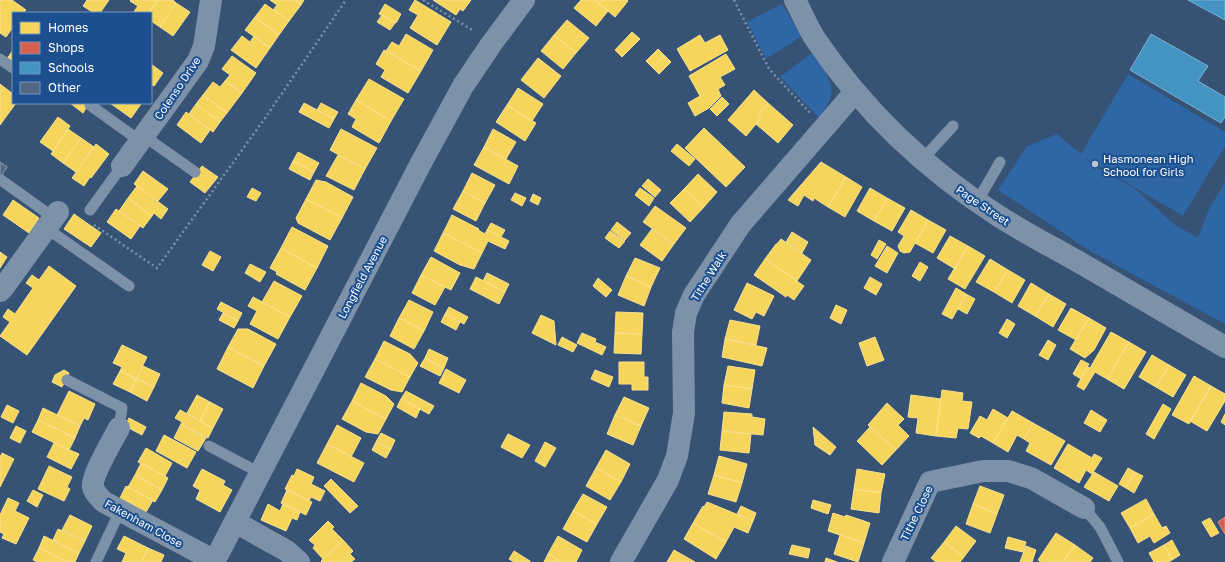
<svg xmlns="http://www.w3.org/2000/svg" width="1225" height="562" viewBox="0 0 1225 562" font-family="'Golos Text',sans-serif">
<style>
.green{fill:#2f66a5}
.homes{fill:#f6d55c;stroke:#f9e28d}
.shops{fill:#d6604d;stroke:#e29082}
.schools{fill:#4393c3;stroke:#7bb3d5}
.building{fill:#526984;stroke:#92a2b6}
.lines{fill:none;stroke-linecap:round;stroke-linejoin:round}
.path{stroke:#7d92a8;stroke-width:2.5;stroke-dasharray:2 3;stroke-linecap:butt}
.service{stroke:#7d92a8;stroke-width:11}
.minor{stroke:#7d92a8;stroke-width:22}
.tertiary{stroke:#7d92a8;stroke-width:22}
.poi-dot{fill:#b9c2ce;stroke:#1b4f8f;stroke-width:1.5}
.labels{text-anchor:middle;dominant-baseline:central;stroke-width:4;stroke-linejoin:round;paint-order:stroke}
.street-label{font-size:11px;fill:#fff;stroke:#1b4f8f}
.poi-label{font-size:11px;fill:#fff;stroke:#1b4f8f;text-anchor:start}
</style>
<rect width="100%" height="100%" fill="#365274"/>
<!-- green -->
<path class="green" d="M782 4 802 36 766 59 747 22Z
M812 53C817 60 828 75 830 83 835 95 826 108 819 118L780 77Z
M1128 74 1225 132V146L1183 216 1085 158 1094 166 1134 188 1175 225 1198 238 1208 211 1225 182V324L1092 252 998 190 1027 146 1057 134 1081 154Z"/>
<!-- homes -->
<path class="homes" d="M0 0H12L26 10 23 13H13V27L6 37 0 33Z
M87 0H109L100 13H94L83 6Z
M131 0H158L149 13H133L138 6 130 1Z
M158 0H173L176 3 160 27 151 21V13H149Z
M270 0H295L301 5 289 21 273 10 277 5Z
M295 0H304L301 5Z
M415 0 451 22 437 45 410 28 418 15 409 10Z
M433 0H471L463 11 460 9 456 15Z
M581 0H595L608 11 596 26 574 8Z
M595 0H627L628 1 615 17Z
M176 3 190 12 173 36 160 27Z
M265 4 289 21 279 35 255 17Z
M385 4 401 14 396 23 379 14Z
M382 15 395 23 390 30 377 22Z
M255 17 279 35 270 48 245 30Z
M567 20 589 38 576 53 554 35Z
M632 32 640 39 622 57 615 50Z
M406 34 433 50 421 71 386 51 392 42 399 46Z
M554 35 576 53 563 69 541 51Z
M700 35 705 43 720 35 728 50 690 71 677 49Z
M242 36 250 42 254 36 270 48 256 68 231 50Z
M658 49 664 55 653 68 646 61Z
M13 50V63L7 59Z
M384 50 421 71 408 93 381 77 385 70 376 64Z
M726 54 735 69 720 77 725 85 718 89 721 96 709 108 695 116 688 103 700 96 689 76Z
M664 55 671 62 659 74 653 68Z
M232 56 256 73 242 93 225 81 230 75 222 69Z
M538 58 561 76 544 98 521 80Z
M151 64 163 73 154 86 151 84Z
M369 79 404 99 391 121 356 100Z
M225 81 242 93 227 113 203 95 213 82 220 87Z
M0 84 13 94V103H16L0 125Z
M518 88 543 104 532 121 507 105Z
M754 90 768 103 757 115 761 118 746 136 728 120Z
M203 95 227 113 220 122 196 104Z
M722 97 729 104 717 116 710 109Z
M356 100 391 121 379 143 352 127 356 119 348 114Z
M70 103H89L83 113Z
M110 103H139L141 104 131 118Z
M304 103 334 119 329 128 299 112Z
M321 103 338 112 334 119 317 110Z
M768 103 793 125 778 143 756 124 761 118 757 115Z
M196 104 220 122 213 132 189 114Z
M507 105 536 123 525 141 496 122Z
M186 112 210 130 201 143 177 125Z
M58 117 70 126 53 151 40 142Z
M704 128 745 167 726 187 685 148Z
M68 129 81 138 63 163 51 154Z
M341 129 377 148 365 169 330 150Z
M493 129 516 142 506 159 484 147Z
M81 138 94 147 76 172 63 163Z
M96 144 109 154 91 178 90 177 84 186 72 178Z
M677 144 695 159 689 166 671 151Z
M484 147 518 166 509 184 474 165Z
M298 152 319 163 314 172 293 161Z
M338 155 365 169 354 190 326 176Z
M293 161 314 172 310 180 289 169Z
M821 162 846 177 828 207 814 198 813 201 804 195 798 206 788 200Z
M202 166 218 177 205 193 190 182Z
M143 171 168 189 158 201 134 184Z
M472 173 495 185 485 203 463 191Z
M698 174 717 192 704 207 684 189Z
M846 177 862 187 845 217 828 207Z
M648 179 661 190 655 197 642 186Z
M316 180 326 182 353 197 342 218 306 199Z
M137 186 168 209 161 219 154 213 152 216 128 198Z
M252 188 261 193 256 201 247 197Z
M640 188 654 198 649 206 635 195Z
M870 188 887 198 874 221 857 211Z
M684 189 704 207 690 222 670 203Z
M463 191 485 203 476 221 453 209Z
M515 193 526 198 522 206 511 200Z
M533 194 541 198 538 205 530 201Z
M128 198 152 216 143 228 119 211Z
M887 198 905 208 892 231 874 221Z
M306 199 342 218 330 240 298 223 296 218Z
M13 200 39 218 29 233 3 215Z
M655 206 686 228 674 244 643 222Z
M116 209 140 226 131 239 107 222Z
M911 210 928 220 910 252 904 253 900 251 898 246 904 236 898 232Z
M74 214 101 233 91 247 64 229Z
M452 215 479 229 478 230 485 234 487 230 509 241 505 249 488 241 482 253 443 233Z
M928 220 946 230 933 253 915 243Z
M617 222 631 233 625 240 611 230Z
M491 223 505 230 501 237 487 230Z
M292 227 328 246 317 268 281 248Z
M652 229 674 244 662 261 640 245Z
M610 231 625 241 619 248 605 238Z
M792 232 808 242 802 253 786 242Z
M443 233 482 253 474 269 460 265 434 251Z
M950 236 968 246 955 269 937 258Z
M781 239 811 260 797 281 765 259 776 244H777Z
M879 240 886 244 877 259 871 255Z
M887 246 898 253 887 273 875 266Z
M968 246 985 256 965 289 948 279Z
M281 248 317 268 305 290 276 274 277 272 270 268Z
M210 251 221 257 213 271 202 265Z
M0 252 7 257 0 268Z
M431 257 460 273 451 290 421 275Z
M635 258 660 268 651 287 626 276Z
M765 259 804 286 794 300 787 295 786 297 754 275Z
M990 259 1008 270 994 292 976 282Z
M920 262 928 267 920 281 912 276Z
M250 264 266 272 260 282 245 273Z
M49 266 76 286 27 355 0 336 10 322 3 317 8 309 15 314 33 288 26 283 32 275 39 280Z
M1008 270 1025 280 1012 303 994 292Z
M487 273 509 284 505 292 483 281Z
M421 275 445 287 435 305 412 293Z
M626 276 651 287 644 306 618 295Z
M476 277 505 292 499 304 470 289Z
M870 277 882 284 876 295 864 288Z
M598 278 612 290 606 297 593 286Z
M274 281 302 296 290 317 262 302Z
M747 283 774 296 764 316 756 312 752 319 734 310Z
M1031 283 1049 294 1035 316 1018 306Z
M956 288 966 294 952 319 942 314Z
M966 294 975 299 967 314 958 309Z
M1049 294 1066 304 1053 327 1035 316Z
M253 297 290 317 278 339 250 324 257 311 248 306Z
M409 300 433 312 424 331 399 318Z
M221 302 242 313 238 321 217 309Z
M836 305 847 310 841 324 830 318Z
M449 307 468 317 464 324 445 314Z
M1071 308 1089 318 1076 340 1058 330Z
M616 312 643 313 642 334 615 333Z
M223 313 238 321 234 328 219 320Z
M445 314 460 322 456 330 441 322Z
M541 315 554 321 556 345 532 333Z
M399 318 424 331 414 349 390 336Z
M1089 318 1106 328 1094 350 1085 358 1070 349Z
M1007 319 1015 324 1007 338 999 333Z
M730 320 760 326 756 345 725 339Z
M238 329H248L276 344 264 366 228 347Z
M1111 332 1129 342 1107 379 1095 372 1084 390 1077 386 1087 367 1090 368Z
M582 333 596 339 595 342 606 347 602 355 577 343Z
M615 333 642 334 641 354 614 353Z
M562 337 577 345 573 352 558 345Z
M875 337 884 360 867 366 859 343Z
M725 339 767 348 762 366 722 357Z
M1048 340 1056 345 1048 360 1039 355Z
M384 341 410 354 418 363 410 377 375 359Z
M1129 342 1146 352 1124 389 1107 379Z
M122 345 147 357 136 379 120 371 122 367 113 363Z
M228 347 264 366 253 388 217 369Z
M429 349 448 358 444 368 425 358Z
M1152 355 1169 365 1156 387 1139 377Z
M425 358 444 368 440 376 420 366Z
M375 359 410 377 402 392 391 390 365 377Z
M1081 360 1089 364 1081 379 1073 374Z
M619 362H644V377H648V390H632V384H619Z
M1169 365 1186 375 1173 397 1156 387Z
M143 366 160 374 154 387 136 379Z
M728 366 755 370 752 389 724 385Z
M446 369 466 380 459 393 439 383Z
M64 370 69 373 62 387 52 382 55 375Z
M595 370 613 377 609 387 591 379Z
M120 371 136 379 130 392 113 384Z
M1194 376 1211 386 1189 424 1172 415Z
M136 379 154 387 147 401 130 392Z
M361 383 386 396 394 404 386 419 352 401Z
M724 385 752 389 749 408 722 403Z
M1211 386 1225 394V401L1207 431 1190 421Z
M942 390 963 393 962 401 972 402 968 429 958 428 956 438 936 436Z
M69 391 95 404 88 420 84 418 80 426 57 415Z
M406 391 434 406 429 414 401 399Z
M197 395 210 402 200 421 187 413Z
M911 395 941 399 936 436 916 433 918 418 908 417Z
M624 397 649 408 641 426 615 415Z
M401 399 420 409 416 418 397 407Z
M352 401 386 419 378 434 366 432 342 419Z
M210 402 223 409 213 428 200 421Z
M887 403 904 419 898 425 909 436 896 450 868 425Z
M1163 404 1171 409 1154 439 1146 434Z
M7 405 19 411 13 423 1 417Z
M43 408 80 426 75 438 38 420Z
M993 409 1008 418 993 443 981 436 979 438 970 433 980 416 987 420Z
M180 410 213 428 208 438 181 424 182 422 175 418Z
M1091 410 1107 420 1100 432 1084 423Z
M1012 411 1033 423 1024 439 1017 435 1008 452 993 443Z
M724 412 752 414V417L765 419 763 435 722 431Z
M1225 414V425L1221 422Z
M615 415 641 426 633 445 607 434Z
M129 418 146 427 142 435 125 426Z
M38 420 75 438 69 450 32 432Z
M1033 423 1065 441 1051 465 1026 451 1030 443 1024 439Z
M181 424 206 438 198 451 174 438Z
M337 425 361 438 351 457 327 444Z
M16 426 26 431 20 443 10 438Z
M813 427 836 447 830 455 815 445Z
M870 427 896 450 882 465 857 441Z
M722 431 751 434 749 453 720 450Z
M381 433 395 440 391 449 376 442Z
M508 434 530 445 522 458 501 447Z
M164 435 196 452 187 468 156 451Z
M376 442 391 449 386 458 372 450Z
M545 442 556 448 545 467 535 461Z
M54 443 79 454 71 469 47 457Z
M327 444 364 463 354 482 317 463Z
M1068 444 1092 458 1094 454 1102 458 1092 474 1086 470 1079 483 1054 468Z
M146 448 172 463 165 476 138 462Z
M606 450 630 464 621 482 596 468Z
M2 453 14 459 0 487V457Z
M719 456 747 464 742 483 714 475Z
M141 463 168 478 162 490 135 475Z
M49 466 72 477 67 487 70 489 64 501 38 489Z
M596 468 621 482 610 500 586 486Z
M1128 468 1135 472 1126 488 1119 484Z
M202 469 225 481 223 485 232 490 220 512 196 499 200 490 193 486Z
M297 469 314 477 311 484 325 491 320 501 311 497 309 501 285 489 292 475 294 476Z
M857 469 885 474 881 493 854 489Z
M1094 472 1118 486 1109 501 1084 487Z
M1135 472 1143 476 1134 493 1126 488Z
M135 475 162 490 155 502 128 487Z
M714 475 742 483 736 502 708 494Z
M331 479 358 506 350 513 324 486Z
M126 486 153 500 146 512 120 498Z
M980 486 1004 495 997 514 973 504Z
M854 489 881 493 879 513 851 509Z
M33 490 43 495 37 507 27 501Z
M287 490 312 502 306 515 281 503Z
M583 494 607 507 597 524 573 511Z
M8 498 19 503 15 511 29 518 16 544 2 538 4 534 0 532V515Z
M1146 499 1154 514 1130 528 1121 513Z
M813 500 831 505 828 514 811 508Z
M707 502 753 521 748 533 734 527 726 542 693 523 703 506 704 507Z
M268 504 280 511 283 504 300 512 297 520 292 518 286 531 261 520Z
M973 504 997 514 990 533 966 524Z
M741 506 756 513 753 521 737 514Z
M573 511 597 524 587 542 563 529Z
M833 513 845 517 846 515 870 523 864 543 828 531Z
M1154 514 1162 528 1166 526 1170 533 1154 543 1150 536 1138 543 1130 528Z
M70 515 92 526 85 541 62 530Z
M1210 518 1219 533 1211 537 1202 522Z
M328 521 334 527 332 529 343 540 323 559 313 548 315 545 309 540Z
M693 523 726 542 716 559 684 539Z
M956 526 976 541 964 557 944 542Z
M58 529 85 541 79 553 53 540Z
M1056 533 1075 545 1063 562H1041L1038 560Z
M840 535 864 543 858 562 834 554Z
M44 536 79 553 75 562H68L39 548Z
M124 536 148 548 142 562H122L126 553 117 549Z
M558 536 582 550 576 562H562L548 554Z
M1008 537 1026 542 1023 552 1005 548Z
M343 540 353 551 350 554 355 559 351 562H322L321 561Z
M1172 540 1180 555 1172 560 1164 545Z
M944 542 964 557 960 562H936L931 558Z
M792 545 810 549 808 558 789 554Z
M1075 545 1093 558 1090 562H1063Z
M1164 545 1172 560 1168 562H1154L1149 553Z
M1026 546 1036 550 1032 562H1020Z
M39 548 68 562H38L33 560Z
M148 548 164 555 161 562H142Z
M674 550 695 562H667Z
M514 551 530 561V562H514L509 559Z
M548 554 562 562H544Z
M826 558 837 562H825Z"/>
<!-- shops -->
<path class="shops" d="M1225 517V534L1218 522Z"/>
<!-- schools -->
<path class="schools" d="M1188 0H1225V20Z
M1151 34 1208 66 1198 81 1225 97V117L1221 123 1130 70Z"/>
<!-- building -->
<path class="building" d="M0 162 7 167 0 178Z"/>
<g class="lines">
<!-- path -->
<path class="path" d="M423 0 474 31
M734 0 769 69 810 113
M94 225 157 268 263 121 346 0"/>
<!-- service -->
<path class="service" d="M0 59 13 68
M90 105 140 141
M144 136 195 172
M922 160 953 126
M1 180 54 218
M977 202 1000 162
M90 210 122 166
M46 228 129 286
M67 380 122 408 119 428
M209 446 260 473
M1084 508 1100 527 1118 562
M96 562 120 511"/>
<!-- minor -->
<path class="minor" d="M122 166 198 61 204 46 211 0
M0 291 3 288 58 212
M119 428C113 440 91 476 93 487 94 493 100 498 104 502L215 561
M235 522 287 551 299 562
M214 562 421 163 463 86 492 43 524 0
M621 562 668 480 677 456 684 413 683 332 686 313 694 295 740 225 855 92
M893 562 930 482 983 471H1008L1031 478 1084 508"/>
<!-- tertiary -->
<path class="tertiary" d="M795 0C802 13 808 28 816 40 864 111 928 171 1000 217 1027 234 1056 249 1084 265 1131 292 1178 320 1225 347"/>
</g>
<!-- markers -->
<circle class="poi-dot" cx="1095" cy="164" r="4"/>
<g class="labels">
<!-- street labels -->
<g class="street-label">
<text transform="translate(177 88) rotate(-56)">Colenso Drive</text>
<text transform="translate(983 205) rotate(34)">Page Street</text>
<text transform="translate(708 276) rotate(-58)">Tithe Walk</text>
<text transform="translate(362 277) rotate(-62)">Longfield Avenue</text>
<text transform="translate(916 513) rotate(-64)">Tithe Close</text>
<text transform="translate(144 523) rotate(29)">Fakenham Close</text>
</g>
<!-- poi labels -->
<g class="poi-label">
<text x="1103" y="158">Hasmonean High<tspan x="1103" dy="13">School for Girls</tspan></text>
</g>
</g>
<!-- legend -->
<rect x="12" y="12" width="140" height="92" fill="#1b4f8f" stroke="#7695bc"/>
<rect x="20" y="22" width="20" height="12" fill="#f6d55c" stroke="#7695bc"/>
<text x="48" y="32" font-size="12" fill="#ffffff">Homes</text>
<rect x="20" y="42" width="20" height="12" fill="#d6604d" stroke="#7695bc"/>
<text x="48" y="52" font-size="12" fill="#ffffff">Shops</text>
<rect x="20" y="62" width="20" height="12" fill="#4393c3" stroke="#7695bc"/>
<text x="48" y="72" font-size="12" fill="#ffffff">Schools</text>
<rect x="20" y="82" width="20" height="12" fill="#526984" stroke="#7695bc"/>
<text x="48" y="92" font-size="12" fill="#ffffff">Other</text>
</svg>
